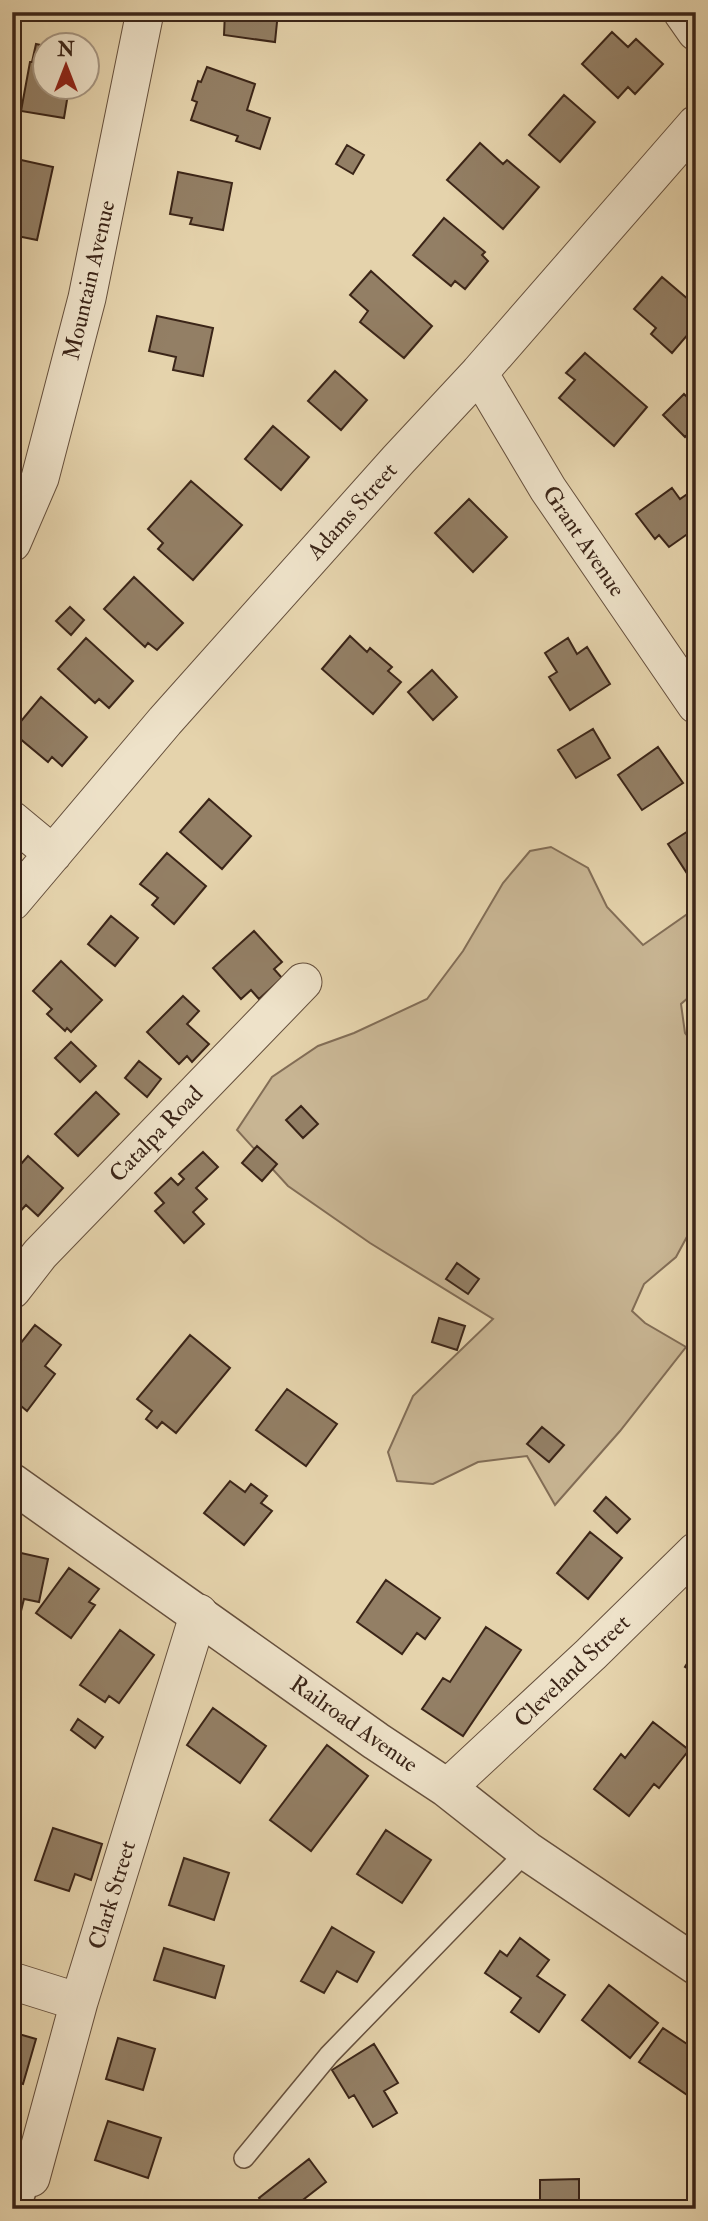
<svg xmlns="http://www.w3.org/2000/svg" width="708" height="2221" viewBox="0 0 708 2221" font-family="'IM FELL Double Pica',serif">
<style>
.green{fill:#c8b593;stroke:#826d56;stroke-width:2}
.building{fill:#937f65;stroke:#3b2518;stroke-width:2}
.lines{fill:none;stroke-linecap:round;stroke-linejoin:round}
.service-casing{stroke:#66503d;stroke-width:22}
.minor-casing{stroke:#66503d;stroke-width:39}
.tertiary-casing{stroke:#66503d;stroke-width:41}
.service{stroke:#eee2c9;stroke-width:19}
.minor{stroke:#eee2c9;stroke-width:37}
.tertiary{stroke:#eee2c9;stroke-width:38}
.labels{text-anchor:middle;dominant-baseline:central;stroke-width:5;stroke-linejoin:round;paint-order:stroke}
.street-label{font-size:23px;fill:#3b2518;stroke:#eee2c9}
</style>
<rect width="100%" height="100%" fill="#e5d3ac"/>
<filter id="stains"><feTurbulence type="fractalNoise" baseFrequency=".00286" numOctaves="4"/><feColorMatrix values="0 0 0 0 .2 0 0 0 0 .09 0 0 0 0 .02 0 0 0 .5 -.17"/></filter>
<radialGradient id="worn" r=".72"><stop offset=".6" stop-color="#630" stop-opacity="0"/><stop offset="1" stop-color="#630" stop-opacity=".3"/></radialGradient>
<!-- green -->
<path class="green" d="M551 847 588 868 607 907 643 945 696 908V991L681 1004 685 1033 696 1046V1220L676 1257 644 1284 632 1311 645 1323 686 1347 620 1431 555 1505 527 1456 478 1462 433 1484 397 1481 388 1452 413 1396 493 1319 370 1243 288 1186 237 1130 272 1077 318 1046 354 1033 427 999 463 951 503 883 530 851Z"/>
<!-- building -->
<path class="building" d="M55 12H102L101 20Z
M225 12H278L275 42 224 35Z
M612 32 628 47 636 39 663 64 635 94 628 87 618 98 582 64Z
M36 44 46 46V88H69L64 118 21 111 30 62H32Z
M207 67 255 84 247 110 270 118 260 149 236 141 238 136 191 120 197 102 192 100 198 81 201 82Z
M564 95 595 122 560 162 529 135Z
M480 143 503 164 507 160 539 187 503 229 447 180Z
M347 145 364 155 353 174 336 164Z
M12 158 53 167 37 240 12 235Z
M178 172 232 183 223 230 190 224 192 218 170 214Z
M444 218 485 252 482 255 488 261 465 289 455 281 451 286 413 255Z
M371 271 432 326 404 358 360 322 368 311 350 295Z
M662 277 696 306V325L672 353 651 334 656 328 634 309Z
M157 316 213 328 203 376 173 370 176 357 149 351Z
M585 353 647 407 614 446 559 398 575 380 566 373Z
M335 371 367 400 341 430 308 401Z
M684 394 696 406V426L685 437 663 415Z
M273 426 309 457 281 490 245 459Z
M191 481 242 525 193 580 158 549 163 543 148 529Z
M672 488 680 499 693 490 696 494V528L669 547 659 535 655 539 636 514Z
M469 499 507 537 473 572 435 533Z
M134 577 183 623 157 650 148 643 145 647 104 609Z
M70 607 84 620 71 635 56 621Z
M350 636 367 652 370 648 392 667 388 671 401 682 373 714 322 669Z
M86 638 133 681 109 708 99 699 95 703 58 669Z
M568 638 577 654 587 647 610 684 570 710 549 677 557 672 545 653Z
M432 670 457 697 433 720 408 692Z
M41 697 87 737 62 766 52 757 48 762 12 732Z
M593 729 610 758 576 778 558 750Z
M658 747 683 783 642 810 618 775Z
M209 799 251 836 222 869 180 832Z
M696 826V874L690 878 668 844Z
M167 853 206 886 174 924 152 905 158 898 140 884Z
M111 916 138 938 115 966 88 944Z
M254 931 282 962 274 969 282 978 259 999 251 990 241 999 213 968Z
M61 961 102 1000 71 1032 67 1028 65 1031 47 1014 52 1009 33 991Z
M183 996 199 1011 187 1024 209 1044 192 1062 187 1056 179 1064 147 1032Z
M71 1042 96 1066 80 1082 55 1058Z
M139 1061 161 1079 147 1097 125 1078Z
M96 1092 119 1114 78 1156 55 1134Z
M301 1106 318 1124 303 1138 286 1120Z
M257 1146 277 1164 262 1181 242 1163Z
M203 1152 218 1167 196 1188 207 1199 193 1212 204 1224 184 1243 155 1211 164 1203 155 1193 171 1178 178 1185 184 1179 179 1174Z
M28 1156 63 1188 38 1216 26 1205 16 1216 12 1213V1170L14 1172Z
M457 1263 479 1279 468 1294 446 1279Z
M439 1318 465 1326 457 1350 432 1342Z
M35 1325 61 1345 45 1366 55 1374 27 1411 14 1400 12 1402V1338L20 1344Z
M190 1335 230 1368 176 1433 162 1422 157 1428 146 1419 152 1411 137 1399Z
M287 1389 337 1424 306 1466 256 1430Z
M542 1427 564 1445 549 1462 527 1444Z
M230 1481 245 1492 251 1484 267 1496 261 1503 272 1511 244 1545 204 1513Z
M606 1497 630 1519 617 1533 594 1511Z
M590 1532 622 1558 588 1599 557 1573Z
M12 1551 48 1559 39 1602 24 1599 20 1615 12 1613Z
M69 1568 99 1589 89 1602 95 1605 71 1638 36 1613Z
M386 1580 440 1618 425 1639 417 1633 402 1654 357 1622Z
M486 1627 521 1650 463 1736 422 1709 443 1678 450 1682Z
M120 1630 154 1655 119 1703 109 1696 105 1702 80 1685Z
M696 1649V1673L685 1667Z
M213 1708 266 1746 240 1783 187 1745Z
M78 1719 103 1737 95 1748 71 1730Z
M653 1722 689 1750 659 1788 654 1784 629 1816 594 1789 621 1754 625 1758Z
M327 1745 368 1776 311 1851 270 1820Z
M53 1828 102 1844 91 1880 75 1874 69 1891 35 1880Z
M386 1830 431 1860 402 1903 357 1874Z
M184 1858 229 1873 214 1920 169 1905Z
M332 1927 374 1952 357 1982 337 1971 324 1993 301 1981Z
M520 1938 549 1960 537 1976 565 1995 539 2032 511 2012 521 1998 485 1973 500 1951 507 1956Z
M164 1948 224 1966 215 1998 154 1980Z
M609 1985 658 2023 630 2058 582 2020Z
M663 2028 696 2050V2101L639 2062Z
M12 2032 36 2039 23 2084 12 2081Z
M118 2038 155 2049 143 2090 106 2079Z
M374 2044 398 2083 384 2091 397 2113 373 2127 354 2095 349 2098 332 2070Z
M108 2121 161 2138 148 2178 95 2160Z
M309 2159 326 2182 299 2203 304 2209H267L259 2198Z
M579 2179V2209H540V2180Z"/>
<g class="lines">
<!-- service casing -->
<g class="service-casing">
<path id="service" d="M244 2158 329 2055 527 1851
M20 2209 31 2178"/>
</g>
<!-- minor casing -->
<g class="minor-casing">
<path id="minor" d="M682 12 696 32
M479 373 548 489 696 705
M12 543 40 478 87 298 145 12
M12 820 53 854
M12 902 165 721 398 460 479 373 696 124
M12 1290 40 1254 303 982
M447 1788 591 1654 696 1551
M12 1981 79 2002
M31 2178 79 2002 199 1613"/>
</g>
<!-- tertiary casing -->
<g class="tertiary-casing">
<path id="tertiary" d="M12 1483 376 1741 447 1788 527 1851 696 1965"/>
</g>
<!-- service -->
<use href="#service" class="service"/>
<!-- minor -->
<use href="#minor" class="minor"/>
<!-- tertiary -->
<use href="#tertiary" class="tertiary"/>
</g>
<g class="labels">
<!-- street labels -->
<g class="street-label">
<text transform="translate(89 280) rotate(-77)">Mountain Avenue</text>
<text transform="translate(352 511) rotate(-48)">Adams Street</text>
<text transform="translate(584 541) rotate(56)">Grant Avenue</text>
<text transform="translate(156 1134) rotate(-46)">Catalpa Road</text>
<text transform="translate(572 1671) rotate(-44)">Cleveland Street</text>
<text transform="translate(354 1724) rotate(35)">Railroad Avenue</text>
<text transform="translate(112 1895) rotate(-73)">Clark Street</text>
</g>
</g>
<!-- margin -->
<rect width="708" height="2221" fill="none" stroke="#e5d3ac" stroke-width="42"/>
<rect x="14" y="14" width="680" height="2193" fill="none" stroke="#3b2518" stroke-width="3.5"/>
<rect x="21" y="21" width="666" height="2179" fill="none" stroke="#3b2518" stroke-width="2"/>
<!-- north arrow -->
<g transform="translate(66 66)"><circle r="33" fill="#eee2c9" stroke="#a69682" stroke-width="2"/>
<path d="M0-5L12 26L0 18L-12 26Z" fill="#8f2418"/>
<text y="-10" font-size="19" font-weight="bold" text-anchor="middle" fill="#3b2518">N</text>
</g>
<rect width="100%" height="100%" filter="url(#stains)"/>
<rect width="100%" height="100%" fill="url(#worn)"/>
</svg>
